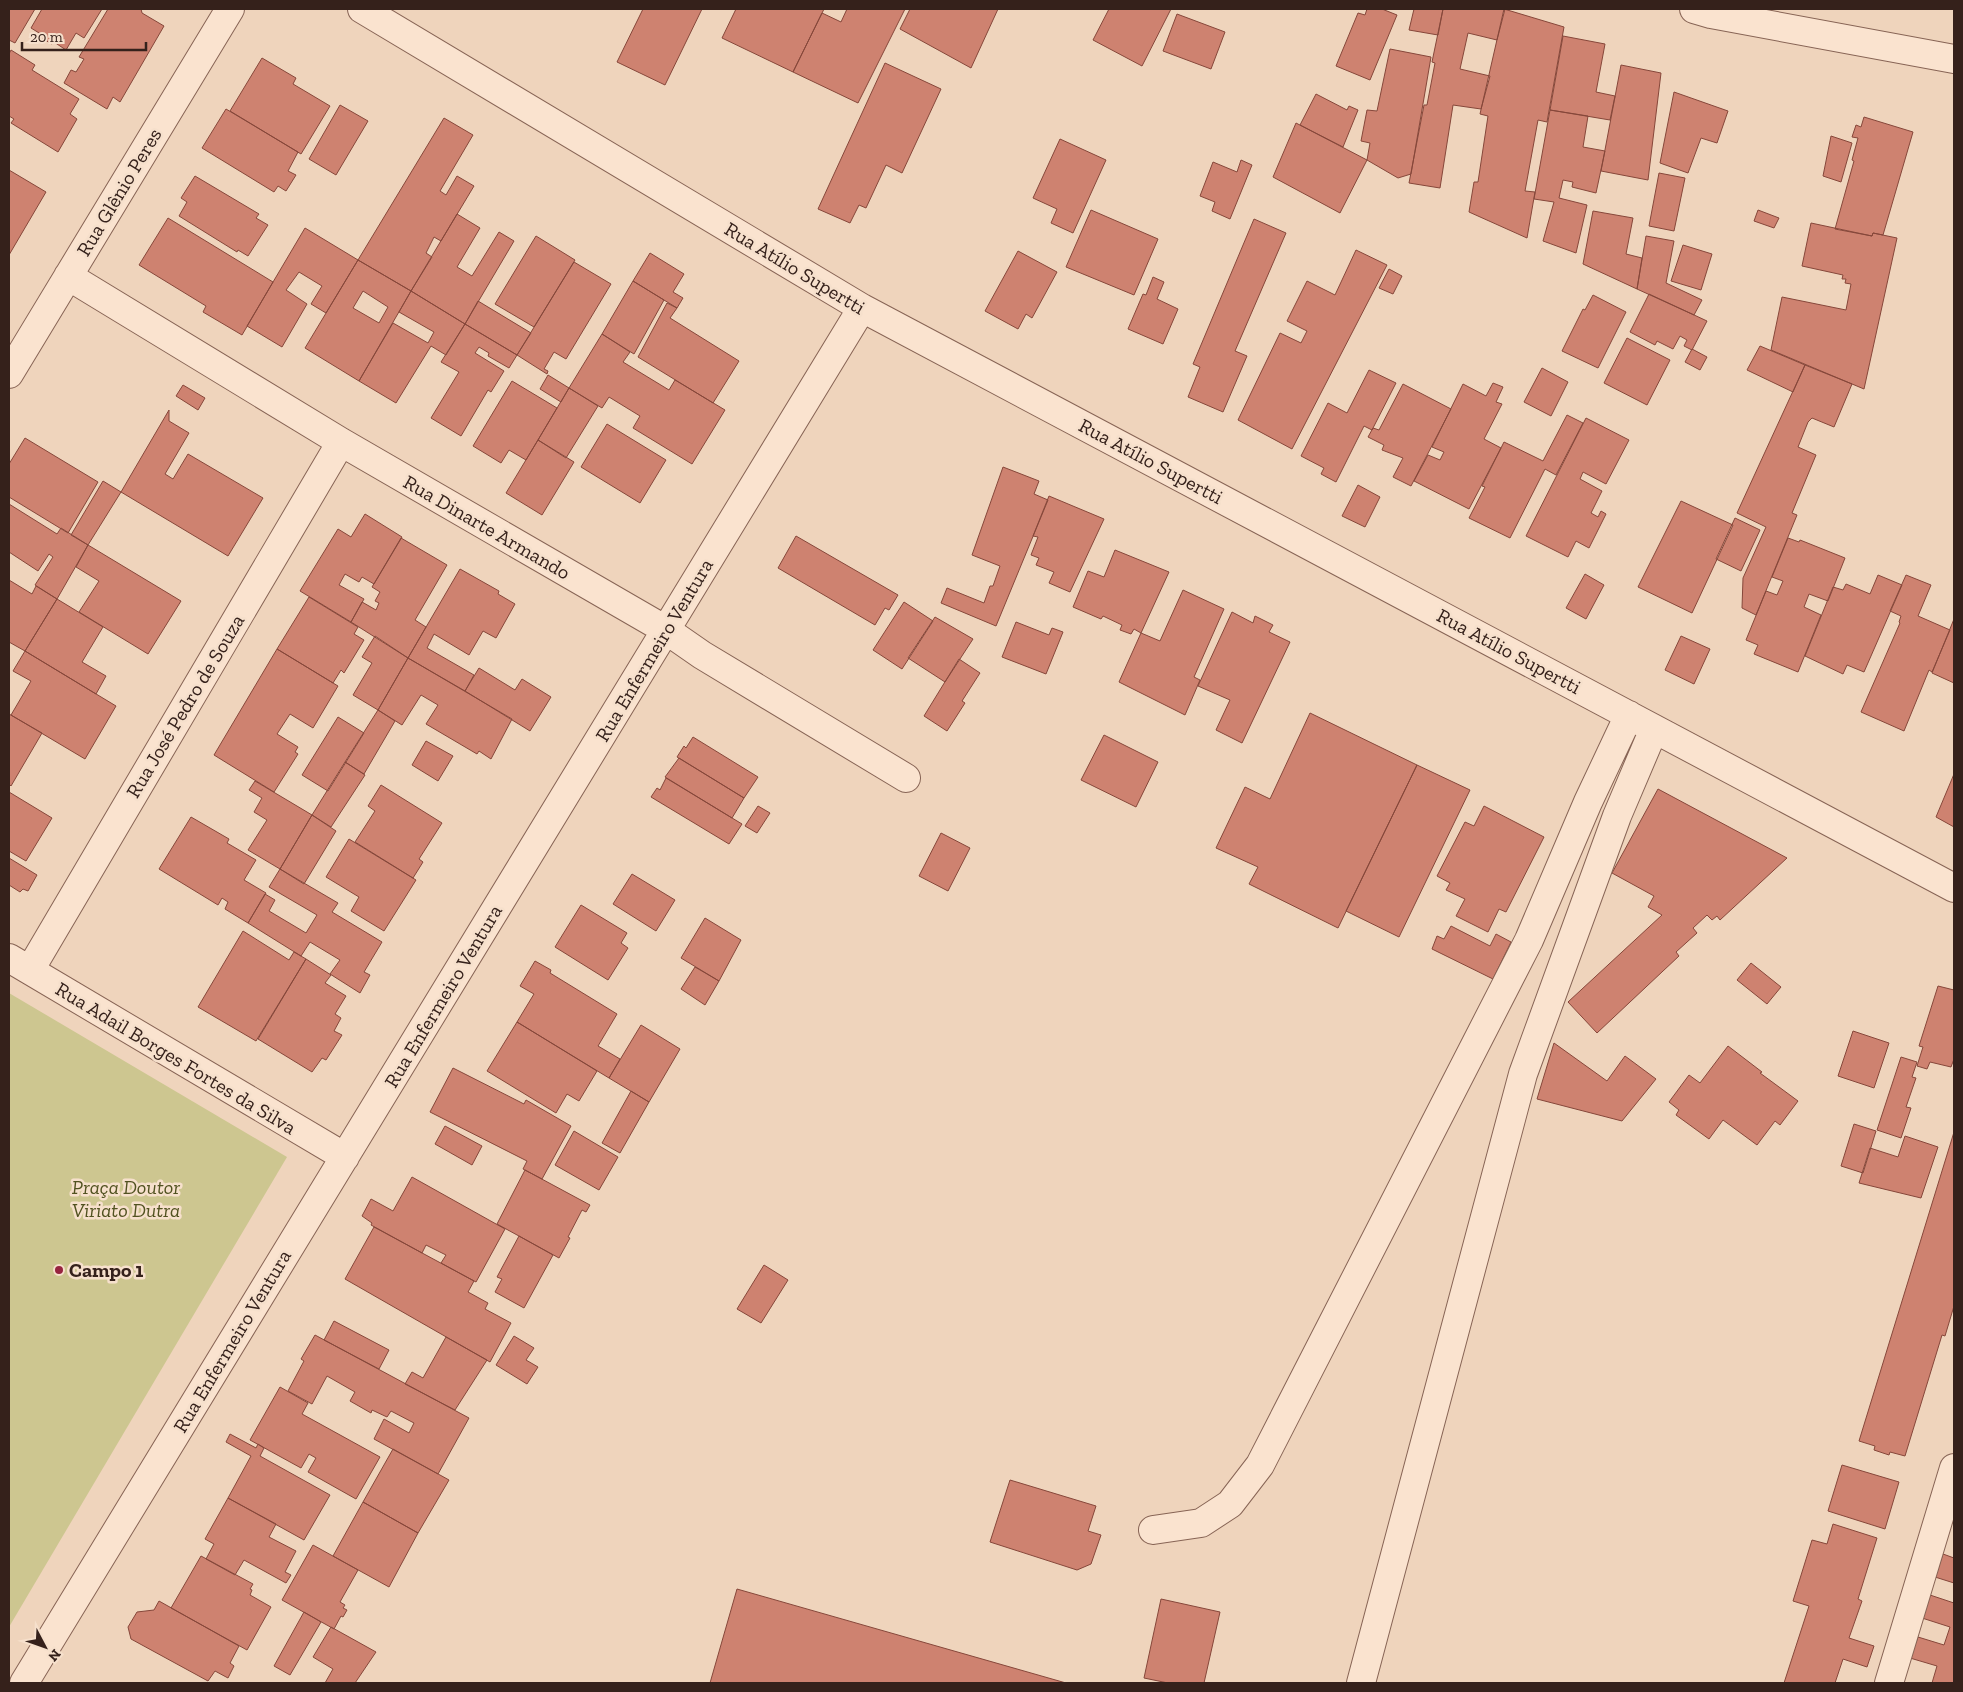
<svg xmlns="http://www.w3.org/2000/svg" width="1963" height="1692" viewBox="0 0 1963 1692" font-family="'Zilla Slab',serif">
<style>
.green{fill:#cdc690}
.building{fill:#ce8270;stroke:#86473a;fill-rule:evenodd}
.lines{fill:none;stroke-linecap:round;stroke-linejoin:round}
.minor-casing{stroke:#876455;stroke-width:30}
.minor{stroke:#fae3cf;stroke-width:28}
.poi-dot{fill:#97243f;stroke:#f6e0cc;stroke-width:2}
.labels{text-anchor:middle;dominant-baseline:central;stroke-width:5;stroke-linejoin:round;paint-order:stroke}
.street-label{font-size:20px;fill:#35211b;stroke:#f6e0cc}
.park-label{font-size:20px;font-style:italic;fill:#515220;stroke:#f6e0cc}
.poi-label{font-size:20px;font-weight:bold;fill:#35211b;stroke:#f6e0cc;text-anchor:start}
</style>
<rect width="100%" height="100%" fill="#efd4bc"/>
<!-- green -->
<path class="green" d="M9 993 287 1157 9 1627Z"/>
<!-- building -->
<path class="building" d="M9 9H35L15 43 9 40Z
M42 9H102L84 38 76 33 66 50 54 42 52 44 43 39 44 36 31 28Z
M108 9H141L142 13 164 26 120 102 113 97 107 109 64 83 71 70 76 72 84 59 79 57Z
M643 9H702L665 85 617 62Z
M736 9H824L793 72 722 38Z
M847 9H905L858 103 793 72 822 13 841 22Z
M910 9H998L971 68 900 29Z
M1109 9H1171L1142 66 1093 40Z
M1367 9H1382L1397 15 1370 80 1336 66 1358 13 1365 15Z
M1414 9H1443L1438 35 1409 30Z
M1443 9H1505L1497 40 1468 33 1460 69 1490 76 1481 109 1453 105 1440 188 1409 183 1424 105H1427L1435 63 1432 62Z
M1504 9 1564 27 1547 122 1538 120 1525 191 1535 192 1527 238 1469 212 1474 182H1478L1488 116 1480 114Z
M1177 14 1225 32 1211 69 1163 51Z
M1563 36 1605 44 1596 92 1615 96 1610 120 1550 110Z
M1390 49 1431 57 1411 174 1398 178 1367 160 1370 143 1361 141 1367 110 1377 111Z
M11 50 35 65 32 70 79 99 70 114 77 119 58 152 11 123 14 119 9 116V54Z
M262 58 296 78 293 84 330 106 301 154 230 111Z
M885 63 941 89 902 173 886 165 866 208 859 205 850 223 818 209Z
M1621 65 1661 73 1648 180 1601 171Z
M1674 92 1728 111 1717 143 1701 138 1688 173 1660 163Z
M1316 94 1347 110 1349 106 1358 110 1343 147 1300 125Z
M340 105 368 121 336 175 309 159Z
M226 109 298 152 288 171 296 175 286 191 278 186 274 192 202 148Z
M1550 110 1588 116 1583 147 1605 151 1596 193 1572 187 1573 182 1563 180 1559 198 1587 205 1576 253 1543 241 1554 202 1534 199Z
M1864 117 1913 132 1883 235 1873 233 1872 236 1835 229 1854 161 1852 160 1858 138 1852 137 1856 125 1861 127Z
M444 118 473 135 440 191 446 195 457 176 474 186 441 241 434 237 426 253 432 257 411 291 358 260Z
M1296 123 1367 160 1340 213 1273 177Z
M1831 136 1852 143 1841 182 1823 176Z
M1060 139 1106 160 1073 233 1051 223 1057 209 1033 198Z
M1241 160 1252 165 1230 219 1212 211 1215 202 1200 196 1213 162 1237 172Z
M9 170 46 192 9 255Z
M1659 173 1685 178 1674 231 1649 226Z
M195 176 259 214 256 218 268 225 248 256 238 250 237 252 179 216 187 202 181 198Z
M1091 210 1158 239 1134 295 1066 267Z
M1758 210 1779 218 1774 228 1754 221Z
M1593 211 1633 218 1626 254 1642 258 1637 289 1583 264Z
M457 214 480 228 457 267 472 276 499 232 514 241 465 324 411 291Z
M168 218 273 282 242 335 203 312 206 306 139 265Z
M1254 219 1286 233 1235 351 1247 356 1223 412 1188 397 1200 367 1193 364Z
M1811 223 1872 236 1873 233 1897 238 1864 389 1771 350 1782 297 1846 310 1851 284 1845 283 1846 279H1842L1843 275 1802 266Z
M305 228 358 260 326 313 311 304 322 286 299 272 286 290 307 304 282 347 247 326Z
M536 236 575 260 534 327 495 304Z
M1646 236 1674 241 1666 283 1702 300 1694 315 1637 289Z
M1683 245 1712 254 1701 290 1671 281Z
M1356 250 1387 265 1292 449 1238 420 1280 333 1301 343 1307 331 1287 321 1307 281 1335 295Z
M1018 251 1057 272 1032 318 1026 314 1018 329 985 311Z
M650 253 684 274 673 292 683 298 677 308 633 281Z
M358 260 411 291 359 381 305 348ZM363 291 388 307 379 323 353 308Z
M574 262 611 284 566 359 554 352 544 369 548 371 547 374 517 355Z
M1389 269 1402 276 1393 294 1379 288Z
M1153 277 1164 282 1157 299 1178 309 1163 344 1128 329 1143 294 1146 295Z
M633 281 664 300 634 354 602 334Z
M411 291 465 324 446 355 431 346 396 403 359 381 393 323 428 343 434 332 399 312Z
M1649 294 1707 321 1692 350 1684 346 1687 340 1680 336 1673 349 1657 341 1655 345 1630 332Z
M1593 295 1626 312 1598 368 1562 351 1583 309 1585 310Z
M478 301 531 333 517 355 465 324Z
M667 303 677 308 670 318 739 361 713 403 638 357Z
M465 324 517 355 509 368 488 356 489 353 479 347 475 353 504 371 491 392 488 390 461 436 431 418 459 372 441 362Z
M602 334 630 352 623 362 669 390 675 380 725 410 692 464 633 428 640 416 609 397 602 408 569 388Z
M1627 338 1670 360 1647 405 1604 383Z
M1760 346 1805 365 1793 392 1747 370Z
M1692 349 1707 357 1700 370 1685 362Z
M1805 365 1852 384 1834 427 1812 418 1808 422 1798 447 1816 455 1792 513 1797 515 1756 615 1742 608 1743 578 1766 527 1737 513Z
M1542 368 1568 382 1551 416 1524 402Z
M1369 370 1396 383 1372 430 1364 426 1336 482 1321 474 1324 468 1301 456 1328 403 1347 413Z
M548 375 569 388 561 402 540 389Z
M512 381 557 408 526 460 509 450 501 463 473 446Z
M1493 383 1503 387 1496 402 1502 404 1484 439 1501 448 1469 509 1414 481 1428 455 1440 460 1444 452 1432 447 1463 384 1486 396Z
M1403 384 1451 409 1411 486 1393 477 1403 458 1382 450 1384 445 1368 437 1373 428 1379 430Z
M183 385 205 398 198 410 176 396Z
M569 388 598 406 566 458 538 440Z
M169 410V421L189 433 165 474 173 479 188 454 263 498 228 556 121 492Z
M1567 415 1583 423 1556 475 1545 469 1510 538 1469 518 1485 487 1482 486 1504 442 1543 461Z
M1586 418 1629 440 1606 484 1583 472 1580 479 1602 491 1591 513 1598 517 1601 511 1606 514 1589 548 1576 541 1568 557 1526 536Z
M607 424 666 460 640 503 581 467Z
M25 438 98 482 68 533 9 497V464Z
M538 440 574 462 542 515 506 493Z
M1003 467 1039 481 1034 494 1048 500 996 626 941 603 947 588 984 603 990 586H993L1000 566 972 555Z
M103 481 121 492 88 545 71 535Z
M1358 485 1380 497 1365 527 1342 516Z
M1049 496 1104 519 1070 592 1049 583 1054 572 1036 565 1039 558 1031 555 1038 537 1033 536Z
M1681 501 1733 525 1692 613 1638 587Z
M9 504 57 534 61 528 88 545 57 599 35 585 53 557 49 554 38 571 9 552Z
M365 514 402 537 374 584 362 577 359 582 345 574 339 585 364 599 351 622 300 591 338 529 351 537Z
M1735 518 1760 530 1741 571 1716 559Z
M796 536 898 595 889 610 885 608 875 625 778 568Z
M401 538 447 565 415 620 426 627 408 658 351 622 362 602 376 610 379 603 375 601 380 592 372 587Z
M1788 538 1799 542 1800 540 1845 558 1828 601 1809 594 1804 607 1821 615 1798 672 1754 654 1758 645 1746 640 1766 591 1777 595 1783 581 1772 577Z
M88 545 181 601 148 654 79 612 99 581 76 567Z
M1115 550 1169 572 1141 633 1134 629 1131 634 1120 630 1122 625 1103 616 1101 619 1073 607 1088 571 1104 577Z
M460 569 499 591 498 594 515 604 496 638 483 631 469 655 434 634 427 648 474 675 465 691 408 658Z
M1585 574 1604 585 1586 619 1566 608Z
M1878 575 1902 585 1864 672 1847 665 1843 674 1805 656 1833 587 1843 590 1846 584 1870 594Z
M1906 575 1931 585 1918 616 1950 630 1932 672 1929 670 1904 731 1861 712 1900 623 1899 622 1901 616 1890 611Z
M9 580 32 594 36 586 57 599 25 651 9 642Z
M1183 590 1224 609 1194 677 1200 680 1185 715 1119 682 1141 633 1160 641Z
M309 597 358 627 354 634 364 640 344 673 341 670 333 683 277 649Z
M57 599 103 627 82 662 106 676 96 694 25 651Z
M904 602 933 621 902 669 873 650Z
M1232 612 1253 623 1255 616 1273 625 1269 632 1290 642 1242 743 1216 730 1230 700 1198 686Z
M935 617 973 639 945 682 908 658Z
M1954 619V683L1932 673Z
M1016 622 1049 635 1052 628 1063 632 1046 674 1002 657Z
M375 636 408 658 378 710 353 695 372 663 362 657Z
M1681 636 1710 649 1694 684 1665 670Z
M277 649 338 686 313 728 290 714 277 734 298 747 295 752 298 754 274 792 214 755Z
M25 651 116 706 85 759 11 715 31 681 13 671Z
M408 658 512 719 491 759 479 751 477 754 426 724 438 705 421 695 402 725 378 710Z
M959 659 980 673 962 701 965 703 947 731 924 716Z
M479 668 515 690 522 679 551 697 530 731 465 691Z
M378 710 395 721 364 774 345 762Z
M1310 713 1417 765 1338 928 1249 884 1258 867 1216 848 1245 787 1270 799Z
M9 714 42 733 11 786 9 784Z
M338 717 364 733 328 791 302 775Z
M1104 735 1158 762 1136 807 1081 780Z
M693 737 758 777 744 798 677 757 684 746 686 748Z
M426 741 453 756 438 781 412 765Z
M679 758 744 798 732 818 665 777Z
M345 762 365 775 331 827 312 815Z
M1417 765 1470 790 1399 937 1346 911Z
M1954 774V827L1936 817Z
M666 778 742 824 729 844 651 797 657 788 660 790Z
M255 781 312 815 280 869 248 850 267 820 254 812 262 798 249 790Z
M381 785 442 823 419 859 423 862 413 878 355 842 375 811 368 806Z
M1658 789 1787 858 1720 920 1717 916 1712 920 1707 915 1693 928 1697 933 1676 952 1679 956 1597 1033 1568 1002 1662 915 1648 907 1654 896 1612 873Z
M9 792 52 818 26 861 9 851Z
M758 806 770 813 757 833 745 826Z
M1484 806 1544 837 1506 912 1499 909 1488 932 1456 916 1465 899 1446 890 1450 883 1437 876 1465 822 1474 826Z
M312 815 336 831 304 884 280 869Z
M191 817 229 839 227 843 256 860 244 880 266 893 248 923 225 909 228 902 222 898 218 905 159 869Z
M941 833 970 848 948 891 919 876Z
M349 839 416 880 384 931 351 911 359 897 326 877Z
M9 858 37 875 28 891 23 889 20 892 9 885Z
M280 869 338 903 332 912 382 942 364 972 370 975 360 993 330 974 340 960 310 942 301 956 248 923 265 894 275 900 269 911 306 933 317 915 269 887Z
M632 874 675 900 656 931 613 904Z
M581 905 627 933 621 943 628 948 608 980 555 947Z
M705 918 741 940 719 981 681 958Z
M1451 926 1490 946 1496 934 1511 942 1493 979 1432 949 1437 936 1444 939Z
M243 931 289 960 294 952 306 959 256 1041 198 1007Z
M306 959 331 975 325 983 346 996 335 1014 341 1018 334 1031 342 1035 326 1060 322 1058 312 1072 258 1039Z
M535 961 551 970 550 973 617 1014 598 1046 620 1059 609 1078 517 1022 534 994 520 986Z
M1751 963 1781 987 1767 1004 1737 980Z
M695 967 719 981 705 1005 681 989Z
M1938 986 1954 990V1059L1951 1067 1930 1062 1927 1069 1917 1066 1923 1047 1919 1046Z
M517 1022 597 1071 579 1101 567 1094 556 1113 487 1071Z
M641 1025 680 1049 649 1102 609 1078Z
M1853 1031 1889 1043 1874 1088 1838 1076Z
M1554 1043 1607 1081 1625 1056 1656 1079 1622 1121 1537 1099Z
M1728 1046 1762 1072 1760 1073 1798 1101 1780 1125 1775 1121 1757 1145 1723 1120 1709 1139 1676 1115 1679 1110 1669 1102 1689 1075 1700 1083Z
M1901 1057 1917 1062 1912 1077 1916 1078 1906 1107 1911 1108 1901 1138 1877 1130Z
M453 1068 524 1104 526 1100 571 1126 542 1179 523 1169 527 1161 430 1112Z
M631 1091 649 1102 620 1153 602 1143Z
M1854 1124 1876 1131 1863 1173 1841 1166Z
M445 1126 482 1146 472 1165 435 1144Z
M574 1131 618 1157 599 1190 555 1165Z
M1954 1132V1306L1945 1336 1942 1335 1905 1456 1890 1452 1889 1455 1874 1450 1875 1446 1859 1441Z
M1905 1136 1938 1147 1921 1198 1859 1183 1870 1148 1898 1157Z
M525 1170 590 1205 586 1212 582 1210 568 1237 570 1238 559 1258 497 1224Z
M412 1177 505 1229 476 1282 441 1263 446 1255 426 1245 422 1253 371 1225 372 1223 362 1216 371 1199 393 1211Z
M374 1227 474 1281 468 1292 488 1303 485 1309 511 1323 490 1362 345 1279Z
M519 1236 553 1255 524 1308 495 1292 502 1279 497 1277Z
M764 1265 788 1280 761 1323 737 1309Z
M334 1321 389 1350 379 1369 324 1340Z
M315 1335 469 1418 438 1474 374 1439 384 1419 409 1433 414 1423 391 1411 387 1417 372 1410 371 1413 350 1401 355 1392 327 1376 312 1404 288 1391 304 1361 301 1359Z
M514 1336 534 1348 526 1360 538 1367 527 1384 496 1365Z
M446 1337 487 1360 455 1410 405 1384 412 1372 423 1378Z
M280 1387 308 1403 302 1414 380 1457 356 1499 308 1472 316 1458 309 1454 301 1468 250 1440Z
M230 1434 256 1448 258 1444 264 1448 260 1456 330 1495 304 1540 228 1498 251 1456 226 1442Z
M393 1449 449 1480 418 1533 363 1502Z
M1842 1465 1899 1482 1885 1529 1828 1511Z
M1010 1480 1096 1506 1088 1531 1101 1535 1091 1564 1077 1570 990 1542Z
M228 1498 276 1524 269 1537 296 1551 285 1572 291 1575 286 1583 244 1560 235 1575 206 1559 214 1544 205 1539Z
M363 1502 418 1533 389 1587 333 1556Z
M1833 1524 1877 1538 1858 1599 1862 1601 1849 1638 1874 1646 1867 1667 1843 1659 1835 1683H1784L1809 1606 1793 1601 1812 1540 1827 1544Z
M313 1545 358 1570 340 1602 345 1605 343 1608 347 1610 343 1617 341 1616 334 1629 282 1600Z
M1943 1554 1954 1558V1583L1935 1577Z
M201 1556 253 1584 250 1589 252 1590 250 1595 271 1607 247 1650 171 1608Z
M737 1589 1066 1683H710Z
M1930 1595 1954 1603V1683H1932L1937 1666 1910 1658 1918 1637 1944 1645 1950 1627 1922 1618Z
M1161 1599 1220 1612 1204 1683H1168L1144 1678Z
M159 1601 239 1646 230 1663 234 1666 228 1678 215 1671 208 1681 131 1639 128 1627 137 1612 154 1610Z
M304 1612 321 1622 290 1675 274 1666Z
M331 1627 376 1652 355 1683H325L333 1669 313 1657Z"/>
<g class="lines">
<!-- minor casing -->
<g class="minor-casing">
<path id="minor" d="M362 9 862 308 1954 888
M1694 9 1711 14 1954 59
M68 276 341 442 666 630 702 655 906 778
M9 374 230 9
M9 958 345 1157
M30 970 341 442
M1153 1530 1201 1523 1230 1504 1260 1465 1529 940 1588 802 1629 715
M24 1683 862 308
M1361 1683 1523 1074 1617 816 1654 729
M1889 1683 1954 1468"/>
</g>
<!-- minor -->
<use href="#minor" class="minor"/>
</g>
<!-- markers -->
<circle class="poi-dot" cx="59" cy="1270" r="5"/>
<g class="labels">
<!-- street labels -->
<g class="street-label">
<text transform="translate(119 192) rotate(-59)">Rua Glênio Peres</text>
<text transform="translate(795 268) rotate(31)">Rua Atílio Supertti</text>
<text transform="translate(1151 461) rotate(28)">Rua Atílio Supertti</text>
<text transform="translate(487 527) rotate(30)">Rua Dinarte Armando</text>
<text transform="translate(654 650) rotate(-59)">Rua Enfermeiro Ventura</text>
<text transform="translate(1509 651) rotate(28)">Rua Atílio Supertti</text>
<text transform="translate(185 706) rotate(-59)">Rua José Pedro de Souza</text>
<text transform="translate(443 996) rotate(-59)">Rua Enfermeiro Ventura</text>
<text transform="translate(176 1058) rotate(31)">Rua Adail Borges Fortes da Silva</text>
<text transform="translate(232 1341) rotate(-59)">Rua Enfermeiro Ventura</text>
</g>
<!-- park labels -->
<g class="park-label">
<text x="126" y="1187">Praça Doutor<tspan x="126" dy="23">Viriato Dutra</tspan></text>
</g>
<!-- poi labels -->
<g class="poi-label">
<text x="69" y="1270">Campo 1</text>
</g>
</g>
<!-- border -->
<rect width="1963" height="1692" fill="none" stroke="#35211b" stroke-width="20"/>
<!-- north arrow -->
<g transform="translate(45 1647) rotate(131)" stroke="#f6e0cc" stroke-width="4" paint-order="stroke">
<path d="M0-4L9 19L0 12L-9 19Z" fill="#35211b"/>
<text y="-8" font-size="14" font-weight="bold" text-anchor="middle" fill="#35211b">N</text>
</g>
<!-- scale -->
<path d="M22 42v8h124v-8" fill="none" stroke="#35211b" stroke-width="2.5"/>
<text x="30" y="42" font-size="15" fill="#35211b" stroke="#f6e0cc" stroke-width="4" paint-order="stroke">20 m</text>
</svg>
